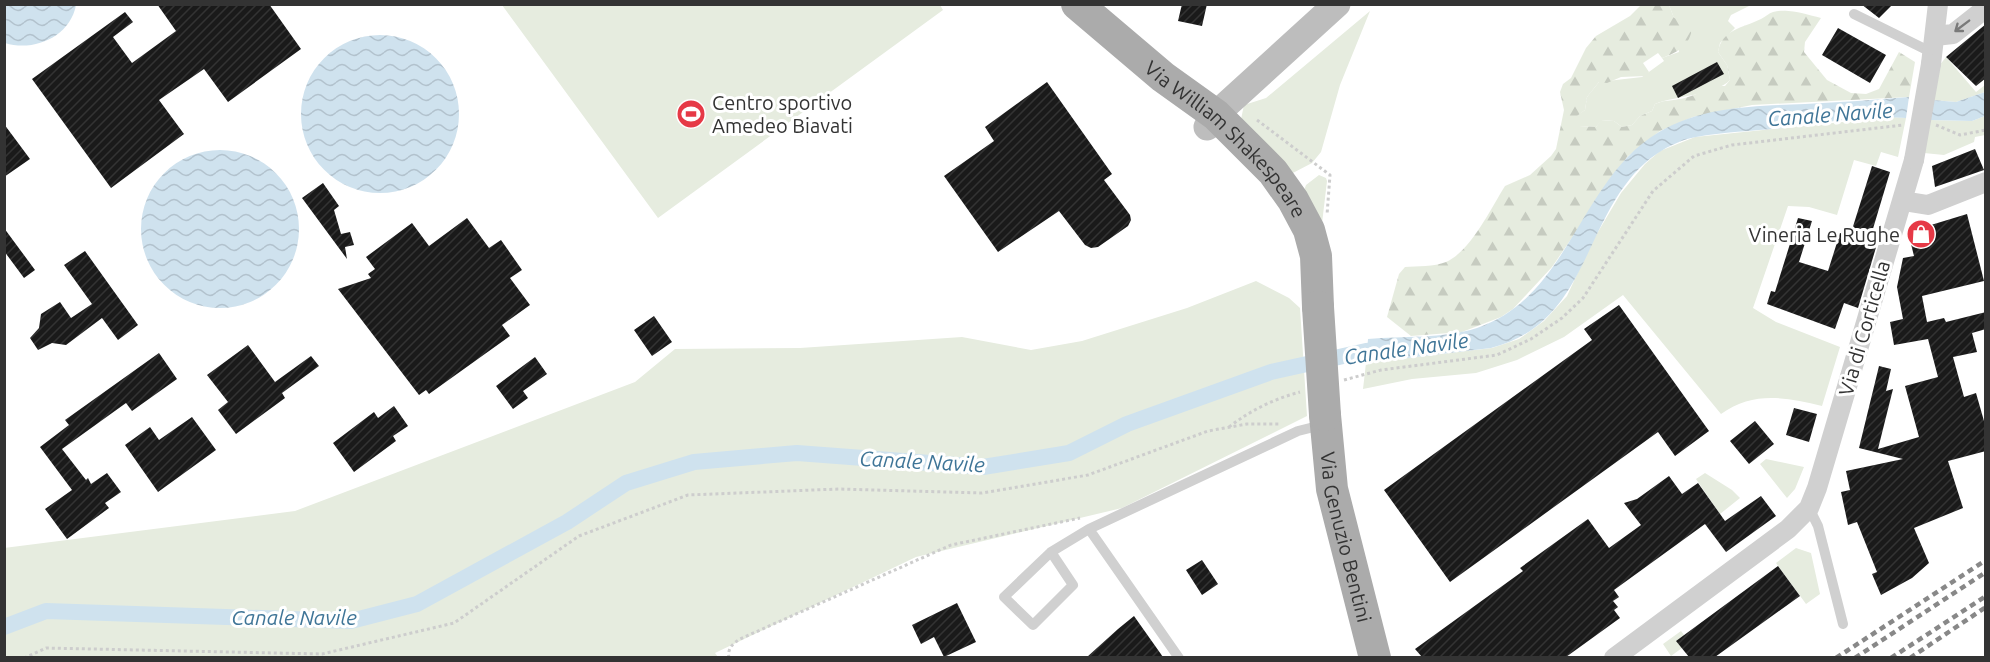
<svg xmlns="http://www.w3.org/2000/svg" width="1990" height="662" viewBox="0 0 1990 662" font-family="Ubuntu,sans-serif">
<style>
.green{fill:#e6ecdf}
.forest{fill:url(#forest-firs)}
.water{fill:url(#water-waves)}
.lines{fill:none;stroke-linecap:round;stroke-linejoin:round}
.canal{stroke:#cfe2ee;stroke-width:16}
.building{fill:url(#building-hatch)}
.path{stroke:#cdcdcd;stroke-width:3;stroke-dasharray:3 3;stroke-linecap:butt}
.lane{stroke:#d0d0d0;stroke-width:10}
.street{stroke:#d0d0d0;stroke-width:20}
.secondary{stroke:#bdbdbd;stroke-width:27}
.primary{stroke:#ababab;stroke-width:32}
.rail{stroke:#888;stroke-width:4.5;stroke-dasharray:6 4.5;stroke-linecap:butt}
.street-bridge{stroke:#d0d0d0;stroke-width:20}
.primary-bridge{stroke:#ababab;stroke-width:32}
.oneway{stroke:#7a7a7a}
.labels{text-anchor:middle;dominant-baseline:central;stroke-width:6;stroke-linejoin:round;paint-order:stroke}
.poi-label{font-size:20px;fill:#333;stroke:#fff;text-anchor:start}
.street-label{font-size:20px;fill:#333;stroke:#fff}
.water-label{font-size:21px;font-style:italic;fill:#3f7597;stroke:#fff}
</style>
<defs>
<pattern id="forest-firs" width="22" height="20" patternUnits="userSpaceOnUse" patternTransform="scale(1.5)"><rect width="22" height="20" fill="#e6ecdf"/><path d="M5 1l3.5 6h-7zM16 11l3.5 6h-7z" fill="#c6cbc0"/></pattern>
<pattern id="water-waves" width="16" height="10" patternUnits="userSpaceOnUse" patternTransform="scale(1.5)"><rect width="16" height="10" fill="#cfe2ee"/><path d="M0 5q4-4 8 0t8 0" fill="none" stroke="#b2c2cd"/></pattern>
<pattern id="building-hatch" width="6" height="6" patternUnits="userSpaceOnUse" patternTransform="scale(1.5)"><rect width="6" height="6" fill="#1a1a1a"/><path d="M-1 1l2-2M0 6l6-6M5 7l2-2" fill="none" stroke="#333"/></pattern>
</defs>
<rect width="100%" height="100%" fill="#fff"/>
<!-- green -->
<path class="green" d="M940 5 943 10 658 218 502 5Z
M1669 5H1751L1731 15 1728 21 1735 28 1720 43 1718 52 1727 65 1730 80C1716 95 1674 96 1655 104L1652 111 1640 116 1632 125 1622 127 1614 121 1602 120 1596 127 1578 126 1576 116 1585 110 1587 97 1599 82 1642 77 1664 61 1662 58 1679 52 1674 18Z
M1370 11 1340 85 1321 152 1312 163 1289 175 1240 124 1244 105 1266 98Z
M1946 57 1976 92 1985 85V92L1956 102 1933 100 1939 66Z
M1985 116V135L1975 137 1974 142 1944 155 1924 153 1930 120 1972 121Z
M1892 117 1906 118 1898 157 1881 152 1876 166 1854 160 1837 215 1809 207 1788 206 1753 308 1776 322 1840 347 1822 406C1785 397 1753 391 1721 414L1623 295 1564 337 1517 360 1476 373 1412 379 1363 389 1366 363 1492 348 1519 339 1544 321 1567 296 1592 242 1621 193 1645 164 1660 151 1695 137Z
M1319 175 1326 178 1327 181 1321 232 1302 196 1306 185Z
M1256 281 1289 298 1300 308 1307 416 1122 508 916 557 715 653 718 657H5L4 548 295 511 635 382 675 349 800 348 962 337 1031 350 1082 341 1187 308Z
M1766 459 1804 467 1795 489 1787 498 1760 464Z
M1705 473 1732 490 1740 498 1720 514 1696 479Z
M1796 548 1811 553 1820 594 1806 604 1776 563Z
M1681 631 1684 635 1682 648 1671 656 1663 644Z"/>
<!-- forest -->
<path class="forest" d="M1641 5H1669L1674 18 1685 20 1692 30C1688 47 1678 52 1662 58L1658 53 1643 63 1649 72 1646 76 1621 77 1607 83 1599 82 1587 97 1585 110 1577 116 1579 126 1596 127 1601 120 1614 121 1622 127 1632 125 1640 116 1652 111 1655 104C1666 99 1677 101 1688 97 1702 93 1710 85 1725 86L1730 80 1727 65 1718 52C1722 29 1743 28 1761 19 1765 17 1769 13 1773 12 1788 8 1806 14 1821 18L1805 42 1804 52 1827 80 1851 93 1866 94 1879 89 1899 52 1915 62 1909 97 1752 105 1693 117 1660 131 1627 157 1552 267 1513 309 1501 317 1462 332 1411 336 1387 317 1399 274 1405 267C1417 266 1434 267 1446 262 1471 251 1491 208 1505 186L1530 175 1551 156 1556 149 1564 110 1560 92 1563 84 1571 78 1586 48 1596 36 1630 16Z"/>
<!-- water -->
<path class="water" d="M4 5 5 4 76 5C70 37 34 52 5 43Z
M301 114a79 79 0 1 1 158 0a79 79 0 1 1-158 0Z
M1985 92V116L1972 121 1930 120 1933 100 1956 102Z
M1909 97 1906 118C1864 115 1823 123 1783 128 1754 131 1724 132 1696 137 1684 139 1668 146 1658 153 1581 205 1595 322 1491 348L1366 363 1368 339C1404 336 1442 339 1477 328 1570 297 1579 179 1659 132 1703 106 1755 106 1805 104 1840 102 1874 100 1909 97Z
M141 229a79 79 0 1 1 158 0a79 79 0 1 1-158 0Z"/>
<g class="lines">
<!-- canal -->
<path class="canal" d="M4 627 46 611 351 621 417 604 567 522 626 483 694 462 797 453 983 467 1069 453 1127 424 1271 372 1366 351 1390 349"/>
</g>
<!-- building -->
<path class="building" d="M157 4H269L301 49 228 102 204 69 159 100 184 134 111 188 32 79 125 12 133 22 113 37 132 63 176 31Z
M1182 4H1207L1202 26 1178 21Z
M1861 4H1893L1879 18Z
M1986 24V78L1976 86 1946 57Z
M1838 28 1886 55 1870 83 1822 55Z
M1717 62 1724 74 1678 98 1672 86Z
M1047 82 1112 174 1104 180 1130 215 1131 220 1128 226 1098 247 1091 248 1085 245 1059 211 998 252 944 176 994 141 985 127Z
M4 124 30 159 4 177Z
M1975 149 1984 170 1935 187 1932 166Z
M1872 166 1890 172 1869 242 1877 244 1858 308 1844 303 1835 329 1767 304 1771 291 1775 292 1798 218 1812 221 1799 262 1828 271 1840 233 1850 236Z
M323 183 339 206 334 210 341 234 350 232 354 245 345 247 347 259 302 198Z
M1967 214 1984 281 1922 296 1927 322 1944 318 1946 322 1986 312V329L1972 333 1977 352 1953 357 1964 397 1976 393 1986 428V451L1948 461 1963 508 1914 528 1929 563 1912 578 1881 595 1872 574 1877 572 1857 522 1848 525 1841 492 1850 490 1846 471 1903 459 1859 448 1879 366 1891 369 1886 391 1893 389 1878 449 1919 437 1905 386 1938 377 1928 339 1894 345 1890 322 1903 319 1897 287 1903 258 1914 256 1908 232Z
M467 218 489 248 501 240 522 270 510 278 530 305 502 325 510 336 429 394 426 390 419 395 338 289 371 278 368 274 375 269 366 257 412 223 429 246Z
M4 228 35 270 24 278 4 251Z
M85 251 138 325 118 340 102 318 66 345 52 343 38 350 30 338 39 328 41 314 60 302 71 318 92 304 64 265Z
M1619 305 1709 431 1675 456 1658 432 1450 582 1384 490 1592 340 1584 329Z
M654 316 672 342 652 356 634 330Z
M248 345 275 382 311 356 319 366 282 393 285 398 236 434 218 410 228 402 207 375Z
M159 353 177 379 132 411 126 403 62 449 86 480 88 478 91 484 107 473 121 492 105 503 109 508 67 539 45 509 72 490 40 447 69 425 65 420Z
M535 357 547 374 523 391 528 398 513 409 496 386Z
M394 406 408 426 393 436 396 441 354 472 333 443 374 412 378 418Z
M1794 408 1817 414 1809 442 1786 435Z
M192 417 216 450 158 492 125 445 150 427 159 440Z
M1755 421 1774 444 1749 464 1730 441Z
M1669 476 1682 494 1698 483 1725 521 1761 496 1776 516 1726 552 1705 524 1614 590 1619 597 1613 601 1618 607 1614 610 1620 618 1566 657H1422L1415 649 1523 571 1520 568 1588 519 1609 548 1641 525 1624 503 1637 499Z
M1202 560 1218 584 1202 595 1186 570Z
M1778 566 1800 596 1715 657H1689L1676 641Z
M957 603 976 642 944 657 934 637 921 644 912 625Z
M1134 616 1163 657H1087L1118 629Z"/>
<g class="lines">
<!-- path -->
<path class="path" d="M1257 120 1330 175 1327 215
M1936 125 1960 135 1986 130
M1344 380 1381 370 1497 355 1531 339 1562 318 1583 298 1653 191 1694 156 1732 145 1903 125
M1229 427C1251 410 1274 399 1300 392
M24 658 46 648 322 654 454 623 579 536 688 495 839 489 982 493 1088 475 1208 431 1247 424H1280
M729 658C727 649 733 643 740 639L951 545 1080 518"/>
<!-- lane -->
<path class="lane" d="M1854 14 1933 53
M1809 508 1818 526 1843 624
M1051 552 1073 585 1033 625 1004 597 1051 552 1089 529
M1179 658 1089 529 1298 431 1322 425"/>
<!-- street -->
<path class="street" d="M1935 36 1953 34 1986 8
M1931 64 1938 4
M1903 201 1928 205 1986 182
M1614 658 1788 529 1809 508 1817 488 1914 160"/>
<!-- secondary -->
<path class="secondary" d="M1207 127 1225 106 1337 4"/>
<!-- primary -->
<g class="primary">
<path id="s1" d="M1077 4 1163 77 1216 115 1273 172 1293 200 1309 230 1316 256 1318 307"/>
<path id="s2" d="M1325 415 1332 489 1375 658"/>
</g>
<!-- rail -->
<path class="rail" d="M1836 658 1986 560
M1855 658 1986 572
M1891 658 1986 596
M1910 658 1986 607"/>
<!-- street-bridge -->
<path class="street-bridge" d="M1914 160 1931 64"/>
<!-- primary-bridge -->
<path class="primary-bridge" d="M1318 307 1325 415"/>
</g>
<!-- one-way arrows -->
<defs><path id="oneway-shaft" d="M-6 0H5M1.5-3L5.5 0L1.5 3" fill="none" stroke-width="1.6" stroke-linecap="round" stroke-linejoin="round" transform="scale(1.5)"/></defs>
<use class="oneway" href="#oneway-shaft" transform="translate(1962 26) rotate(143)"/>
<!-- icons -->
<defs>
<g id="stadium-disc" transform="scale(1.5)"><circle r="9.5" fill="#e63946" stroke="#fff"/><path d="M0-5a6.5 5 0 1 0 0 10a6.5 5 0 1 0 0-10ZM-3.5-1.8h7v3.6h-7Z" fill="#fff"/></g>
<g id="shop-disc" transform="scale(1.5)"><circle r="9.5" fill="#e63946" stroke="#fff"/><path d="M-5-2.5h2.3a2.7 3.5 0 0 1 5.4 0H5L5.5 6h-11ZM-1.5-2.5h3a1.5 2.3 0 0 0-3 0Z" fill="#fff"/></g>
</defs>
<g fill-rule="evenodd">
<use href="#stadium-disc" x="691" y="114"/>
<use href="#shop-disc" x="1921" y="234"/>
</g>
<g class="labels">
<!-- poi labels -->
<g class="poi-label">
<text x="712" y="102">Centro sportivo<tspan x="712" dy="23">Amedeo Biavati</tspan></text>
<text x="1900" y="234" text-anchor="end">Vineria Le Rughe</text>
</g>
<!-- street labels -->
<g class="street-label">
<text stroke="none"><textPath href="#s1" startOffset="202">Via William Shakespeare</textPath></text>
<text transform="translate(1864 328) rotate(-74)">Via di Corticella</text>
<text stroke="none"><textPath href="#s2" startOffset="124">Via Genuzio Bentini</textPath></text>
</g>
<!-- water labels -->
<g class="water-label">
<text transform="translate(1830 114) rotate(-4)">Canale Navile</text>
<text transform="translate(1406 348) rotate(-8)">Canale Navile</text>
<text transform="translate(922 461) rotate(3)">Canale Navile</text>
<text x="294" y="617">Canale Navile</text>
</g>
</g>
<!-- border -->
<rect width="1990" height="662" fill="none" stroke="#333333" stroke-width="12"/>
</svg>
